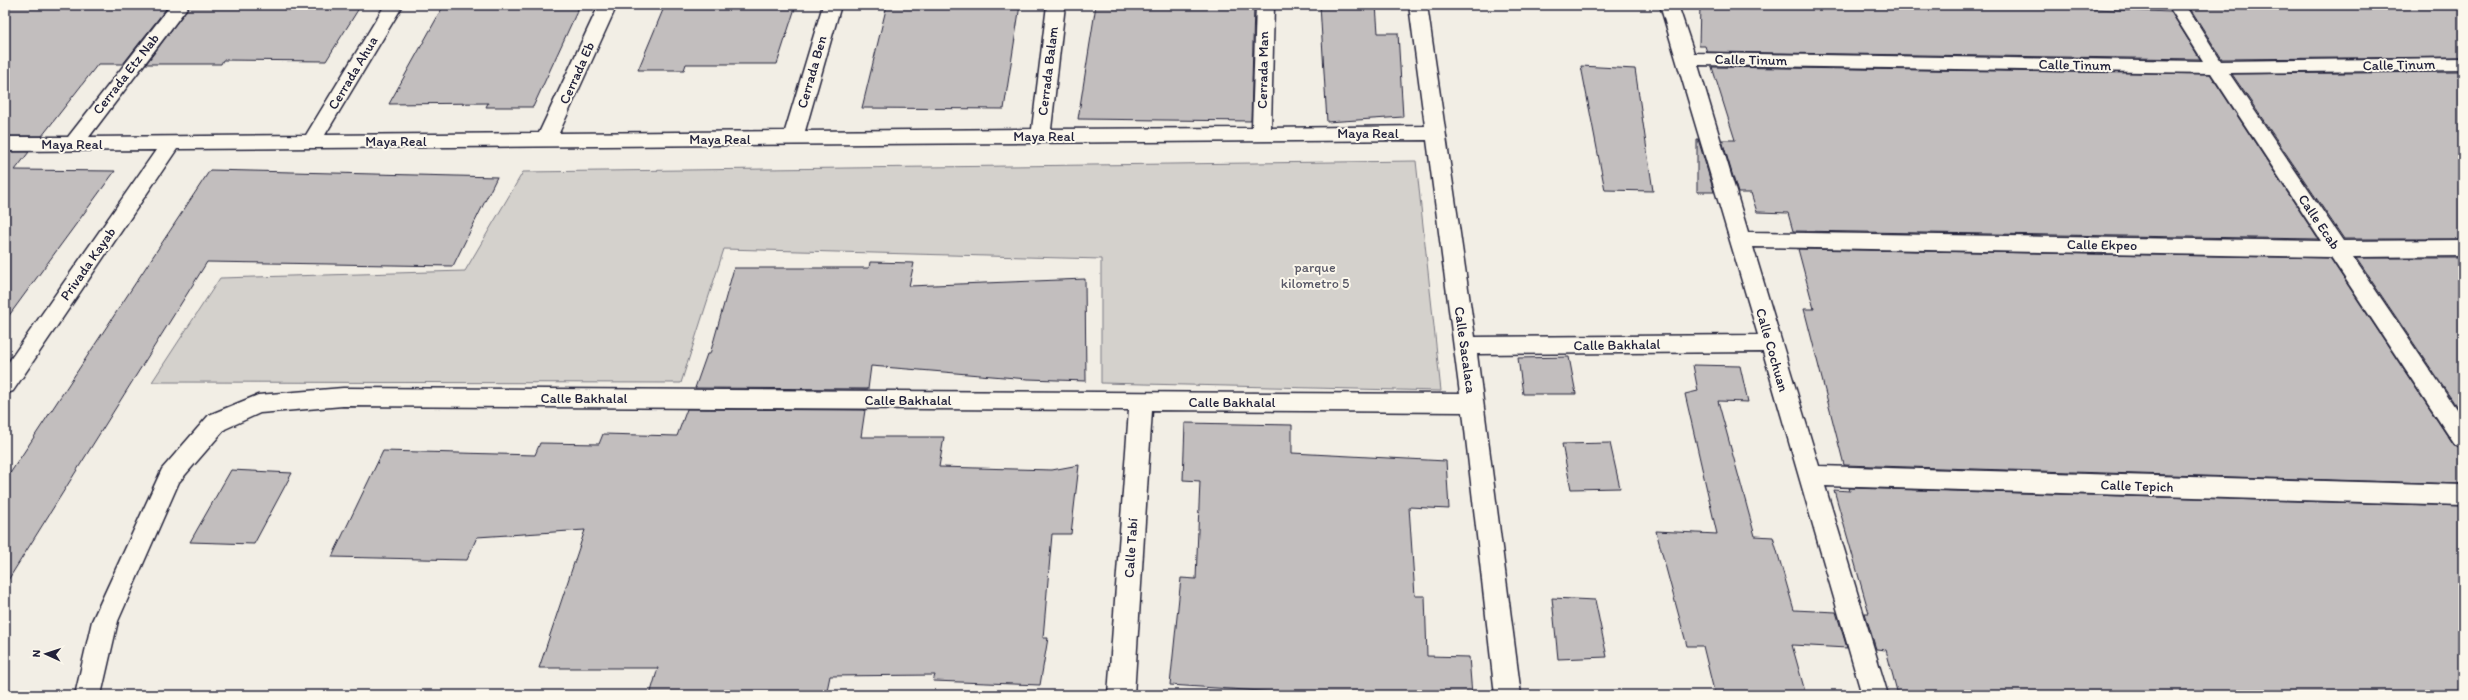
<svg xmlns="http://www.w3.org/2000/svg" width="2468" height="700" viewBox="0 0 2468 700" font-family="Itim,sans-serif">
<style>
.green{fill:#d4d1cc;stroke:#7b7a84}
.building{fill:#c2bebe;stroke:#22223b}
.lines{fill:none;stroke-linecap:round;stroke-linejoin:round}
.street-casing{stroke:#22223b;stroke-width:3}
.street{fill:#fbf7ec;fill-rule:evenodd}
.labels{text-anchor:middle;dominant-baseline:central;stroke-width:4;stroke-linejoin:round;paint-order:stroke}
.street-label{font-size:14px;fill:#22223b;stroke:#fbf7ec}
.park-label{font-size:14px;fill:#575766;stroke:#fbf7ec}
</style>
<rect width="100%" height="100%" fill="#f2eee5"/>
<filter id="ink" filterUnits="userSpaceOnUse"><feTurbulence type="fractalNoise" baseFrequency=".025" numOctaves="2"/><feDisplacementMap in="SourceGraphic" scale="8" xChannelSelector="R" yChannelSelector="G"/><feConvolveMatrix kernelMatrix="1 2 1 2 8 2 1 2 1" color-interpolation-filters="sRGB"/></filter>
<g filter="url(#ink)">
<!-- green -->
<path class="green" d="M1416 161 1441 391 1101 383V259L724 249 681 383 152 382 220 278 465 271 523 172Z"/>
<!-- building -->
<path class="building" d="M5 5H169L123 64H98L42 136H5Z
M190 5H361L326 61 223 60 221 64H146Z
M444 5H580L533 107H486L488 103 389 104Z
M665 5H796L777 64H686L684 70H638Z
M887 5H1020L1004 109 862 108Z
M1096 5H1254L1251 121 1078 119Z
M1320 5H1376L1378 33H1398L1403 117 1327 122Z
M1700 5H2041L2042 7 2171 12 2200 59 1707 52 1705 46H1699Z
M2188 5H2463V57L2222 59Z
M1581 66 1635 69 1653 191 1605 190Z
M1712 67 2210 74 2318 239 1793 231 1788 213 1757 212 1751 193H1738L1722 140H1735Z
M2463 72V239H2344L2232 74Z
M1697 139H1698L1714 192H1697Z
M5 152H29L15 170 115 171 5 321Z
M210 170 497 177 453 266 207 262 5 585V481Z
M1798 249 2330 258 2454 446 2463 449V484L1844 465 1804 309H1814Z
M2356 258H2463V416Z
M870 262 914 263 909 286 1085 279 1086 381 1028 379 871 366 868 389 695 388 707 354H710L734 268H869Z
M1569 357 1576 394H1523L1518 358Z
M1693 365 1740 366 1748 402 1718 401 1755 536 1773 537 1794 610 1836 612 1847 648 1792 645 1806 695H1715L1703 646H1687L1656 531 1717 534 1685 394 1698 391Z
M687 409 865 410 861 437H944L939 467 1052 470 1079 465 1071 534H1052L1043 638H1048L1040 685 933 681 935 675 830 676 826 695H650L658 668H539L585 530 477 537 467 560 332 557 383 451 535 455 540 443 599 444 603 434 677 436Z
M1185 423 1292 425V453L1446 461 1449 509 1409 507 1415 596H1425L1427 656 1469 657 1472 695H1322L1170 685 1181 578 1196 579 1200 481 1183 480Z
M1610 443 1620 488 1571 489 1562 444Z
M231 470 292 473 254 544 190 542Z
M1849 488 2463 506V695H1898L1886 650 1876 649 1865 613H1869L1834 490 1850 491Z
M1552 598 1595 600 1607 657 1558 659Z"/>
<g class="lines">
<!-- street casing -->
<g class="street-casing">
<path id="street" d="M171 5H189L89 137 306 135 385 5H403L325 135 539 133 599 5H617L559 133 785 131 823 5H841L805 131 1032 129 1047 5H1065L1051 129 1252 128 1256 5H1274L1271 128 1425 126 1409 5H1427L1475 337 1758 335 1660 5H1678L1694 53 2203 61 2168 5H2186L2221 61 2463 58V70L2229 73 2343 241 2463 240V256L2353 257 2463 419V448L2455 445 2331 257 1753 247 1819 466 2463 485V505L1825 486 1888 695H1862L1763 352 1477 354 1521 695H1495L1463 412 1152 410 1134 695H1108L1129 410 343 406 260 413 225 429 179 482 118 621 101 695H75L92 621 162 469 209 415 258 395 343 388 1460 394 1427 140 177 149 13 391 5 394V367L156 150 5 151V137H68ZM1698 65 2211 73 2321 241 1748 232Z"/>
</g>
<!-- street -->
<use href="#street" class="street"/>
</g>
</g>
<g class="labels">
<!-- street labels -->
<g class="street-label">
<text transform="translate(1751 60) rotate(1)">Calle Tinum</text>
<text transform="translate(2075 65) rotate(1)">Calle Tinum</text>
<text transform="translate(2399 65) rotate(-1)">Calle Tinum</text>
<text transform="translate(1263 70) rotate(-89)">Cerrada Man</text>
<text transform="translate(1048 71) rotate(-83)">Cerrada Balam</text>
<text transform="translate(812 72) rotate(-74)">Cerrada Ben</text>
<text transform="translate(353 73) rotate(-59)">Cerrada Ahua</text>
<text transform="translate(577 73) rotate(-66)">Cerrada Eb</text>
<text transform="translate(126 74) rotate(-52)">Cerrada Etz Nab</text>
<text x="1368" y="133">Maya Real</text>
<text x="1044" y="136">Maya Real</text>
<text x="720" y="139">Maya Real</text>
<text x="396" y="141">Maya Real</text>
<text x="72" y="144">Maya Real</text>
<text transform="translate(2319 222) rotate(56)">Calle Ecab</text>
<text transform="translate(2102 245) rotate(1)">Calle Ekpeo</text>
<text transform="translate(88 264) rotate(-55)">Privada Kayab</text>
<text transform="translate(1617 345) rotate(-1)">Calle Bakhalal</text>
<text transform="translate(1465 350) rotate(82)">Calle Sacalaca</text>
<text transform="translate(1772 350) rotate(74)">Calle Cochuan</text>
<text x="584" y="398">Calle Bakhalal</text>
<text x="908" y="400">Calle Bakhalal</text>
<text x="1232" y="402">Calle Bakhalal</text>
<text transform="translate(2137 486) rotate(2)">Calle Tepich</text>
<text transform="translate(1131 548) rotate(-86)">Calle Tabí</text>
</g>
<!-- park labels -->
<g class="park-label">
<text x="1315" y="267">parque<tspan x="1315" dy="16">kilometro 5</tspan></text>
</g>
</g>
<!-- margin -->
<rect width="2468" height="700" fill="none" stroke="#fbf7ec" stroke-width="20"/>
<rect x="10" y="10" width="2448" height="680" fill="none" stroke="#22223b" stroke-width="1.5" filter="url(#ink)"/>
<!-- north arrow -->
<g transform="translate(46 654) rotate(273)" stroke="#fbf7ec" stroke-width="3" paint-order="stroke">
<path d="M0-3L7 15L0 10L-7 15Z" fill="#22223b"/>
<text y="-6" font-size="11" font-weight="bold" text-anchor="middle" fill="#22223b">N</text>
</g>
</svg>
